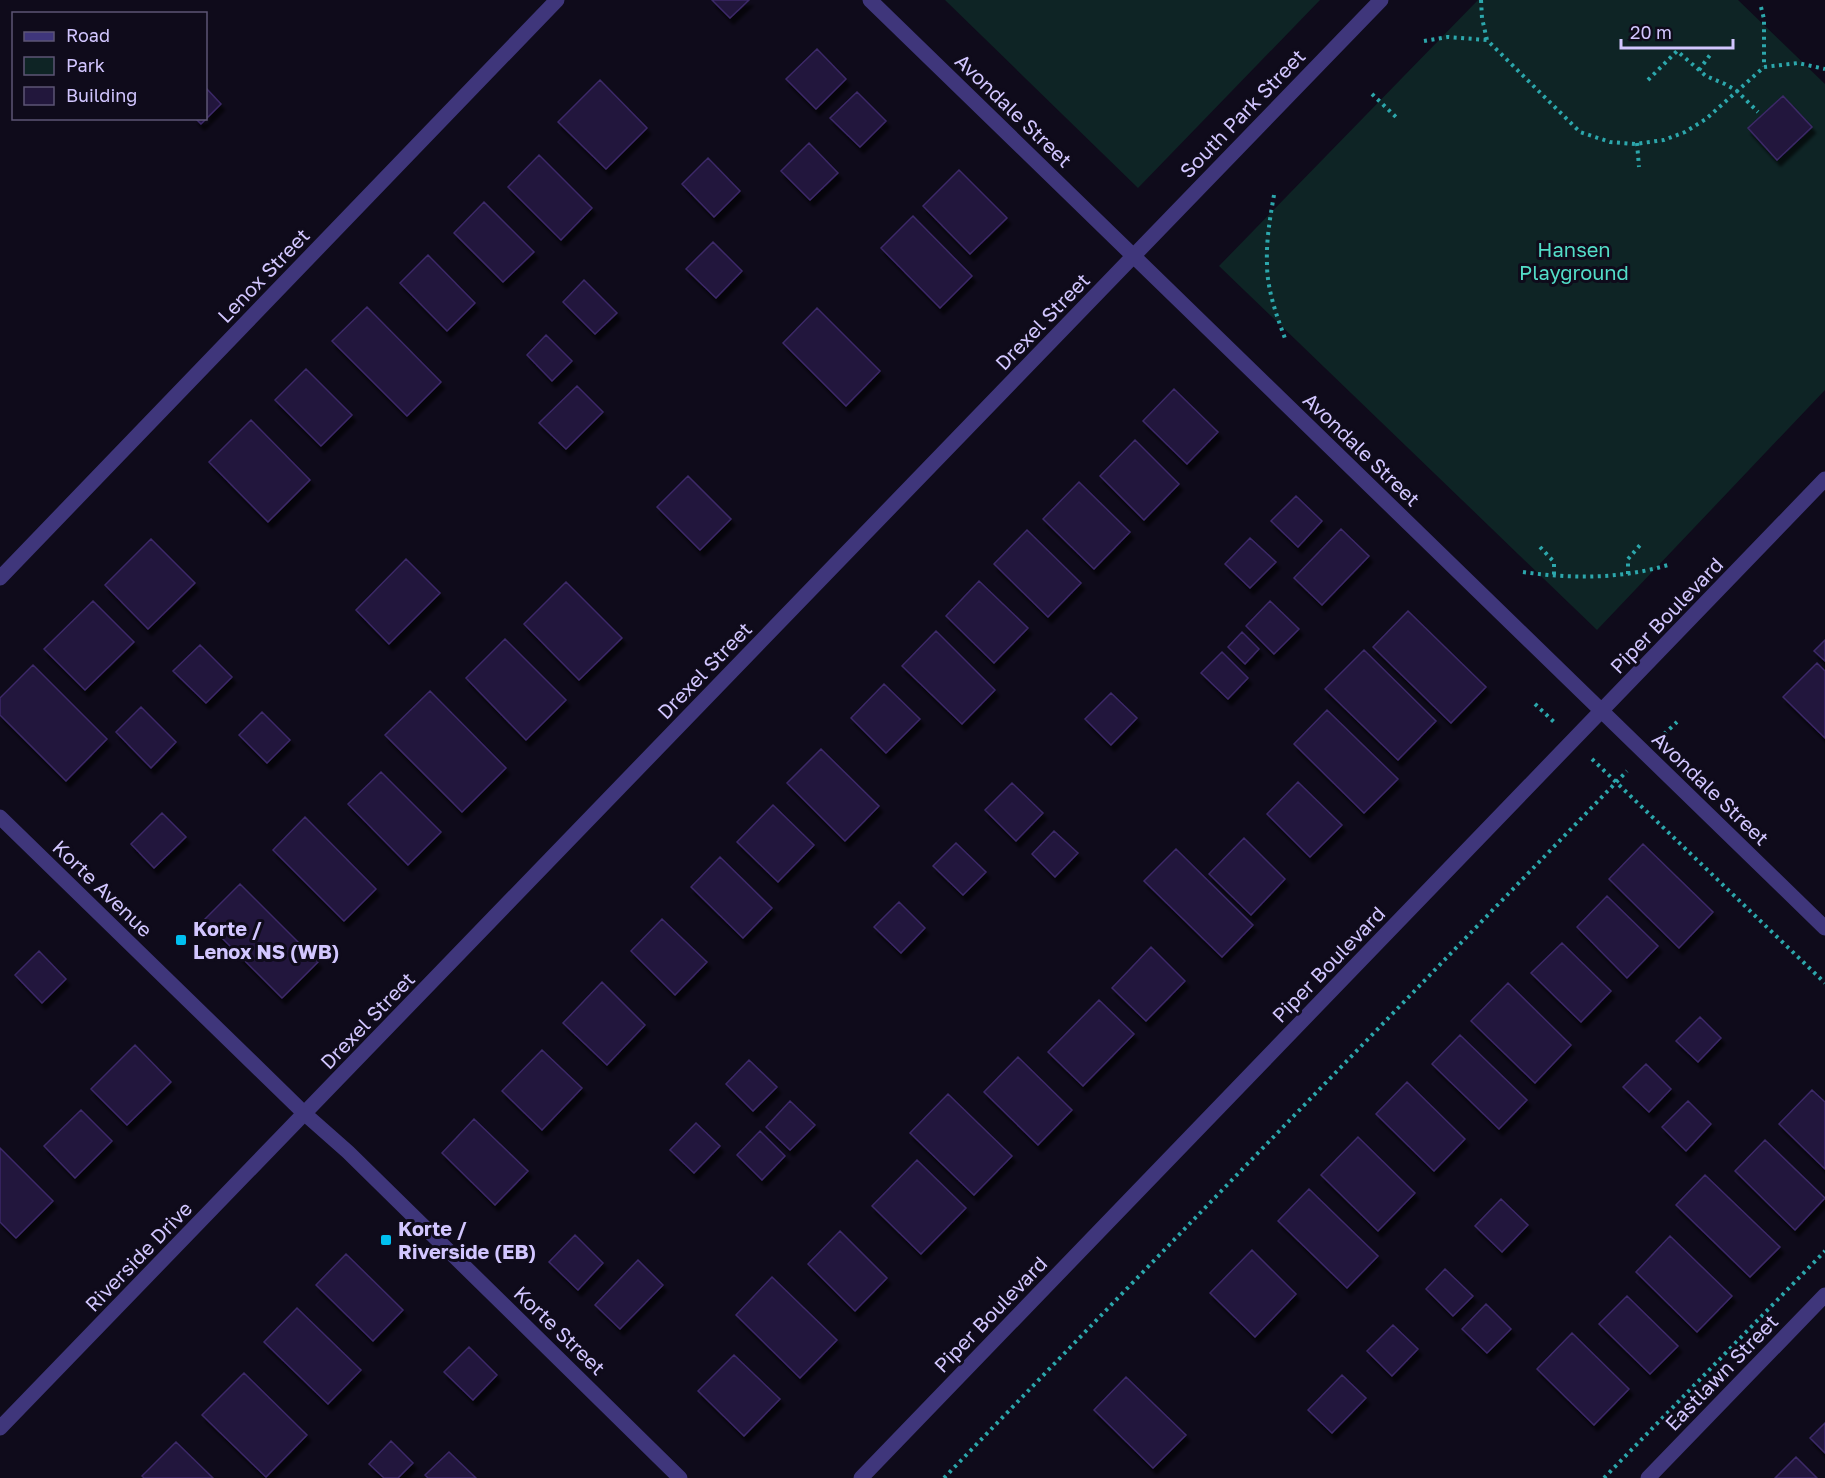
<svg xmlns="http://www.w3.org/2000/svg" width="1825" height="1478" viewBox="0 0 1825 1478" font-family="'Golos Text',sans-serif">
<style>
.green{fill:#0e2425}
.building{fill:#22173c;stroke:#3c2968;stroke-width:1.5;filter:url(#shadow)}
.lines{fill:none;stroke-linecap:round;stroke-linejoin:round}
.path{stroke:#2ca7ac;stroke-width:4;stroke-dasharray:3 4.5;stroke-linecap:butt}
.minor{stroke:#3f367b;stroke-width:15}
.poi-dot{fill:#01c0f0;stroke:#0f0b1b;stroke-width:2}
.labels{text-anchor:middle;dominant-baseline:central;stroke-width:6;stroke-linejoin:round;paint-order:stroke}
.street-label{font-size:20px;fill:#d2c6ff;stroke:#0f0b1b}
.park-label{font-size:20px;fill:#53ddc8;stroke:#0f0b1b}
.poi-label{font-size:20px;font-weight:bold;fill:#d2c6ff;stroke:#0f0b1b;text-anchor:start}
</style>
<defs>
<filter id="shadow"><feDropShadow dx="3.5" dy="6" stdDeviation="1.5" flood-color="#0009"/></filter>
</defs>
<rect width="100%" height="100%" fill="#0f0b1b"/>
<!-- green -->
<path class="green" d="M945 0H1320L1138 188Z
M1478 0H1738L1825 84V390L1597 630 1219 266Z"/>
<!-- building -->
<path class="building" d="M712 0H749L730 18Z
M817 49 846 79 816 109 786 79Z
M600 80 647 128 606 169 558 122Z
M206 88 221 104 201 124 195 118H206Z
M857 92 886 121 860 147 830 118Z
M1783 96 1812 127 1777 160 1748 128Z
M809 143 838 173 810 200 781 171Z
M539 155 592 208 561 240 508 187Z
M708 158 740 191 714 217 682 184Z
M959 170 1007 218 970 254 923 206Z
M484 202 534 252 503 282 454 233Z
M913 216 972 276 940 308 881 248Z
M713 242 742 271 716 298 686 269Z
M428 255 475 303 447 331 400 283Z
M584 280 617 313 595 334 563 302Z
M367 307 441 382 407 416 332 341Z
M817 308 880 371 846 406 783 343Z
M546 335 572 361 552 381 527 355Z
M306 369 352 415 321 446 275 400Z
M577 386 603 412 566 449 539 423Z
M1174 389 1218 432 1187 464 1143 421Z
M251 420 310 480 268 522 209 462Z
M1135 440 1179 484 1144 520 1100 476Z
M688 476 731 519 700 550 657 507Z
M1079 482 1130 532 1094 569 1043 519Z
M1296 496 1322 521 1298 547 1271 521Z
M1341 529 1369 556 1322 605 1294 578Z
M1027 530 1081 583 1048 617 994 564Z
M1250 538 1276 562 1250 588 1225 564Z
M151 539 195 583 148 629 105 585Z
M406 559 440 593 389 644 356 610Z
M979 581 1028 628 994 663 946 616Z
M566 582 622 638 579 680 524 624Z
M93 601 134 642 85 690 44 649Z
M1270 601 1299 629 1274 654 1246 626Z
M1408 611 1486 687 1451 723 1373 647Z
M936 631 995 690 962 724 902 666Z
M1242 632 1259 649 1245 664 1228 647Z
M505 639 566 700 526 740 466 678Z
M1825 640V661L1814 651Z
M200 645 232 677 206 703 173 671Z
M1364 650 1436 721 1398 760 1325 689Z
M1222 652 1248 678 1228 699 1201 673Z
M1817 663 1825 671V738L1783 697Z
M33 665 107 739 66 781 0 715V698Z
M884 684 920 719 886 753 851 718Z
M430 691 506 768 462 812 385 735Z
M1111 693 1137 718 1111 745 1085 719Z
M141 707 176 742 151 768 116 732Z
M1327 710 1398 779 1364 813 1294 744Z
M262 712 290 740 267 763 239 735Z
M821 749 879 806 845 841 787 783Z
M381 772 441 832 408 865 348 804Z
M1298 782 1342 825 1310 857 1267 814Z
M1012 783 1043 813 1016 841 985 810Z
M773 805 814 845 778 882 737 842Z
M162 813 186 837 154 868 131 844Z
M305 817 376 889 344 921 273 850Z
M1054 831 1078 853 1055 877 1032 854Z
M1244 838 1285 879 1251 915 1209 874Z
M956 843 986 872 963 895 933 866Z
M1643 844 1713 912 1679 948 1609 879Z
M1176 849 1253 925 1222 957 1144 881Z
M720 857 772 908 743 938 691 887Z
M240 884 318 962 282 998 204 920Z
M1607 896 1658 946 1627 978 1577 927Z
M899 902 925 928 901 953 874 927Z
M662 919 707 962 675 995 631 951Z
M1562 943 1611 991 1581 1022 1531 973Z
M1151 947 1185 981 1146 1021 1112 988Z
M39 951 66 979 42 1003 15 975Z
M602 982 645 1025 607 1065 563 1023Z
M1508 983 1571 1045 1535 1083 1471 1021Z
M1099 1000 1134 1034 1083 1086 1048 1052Z
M1700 1017 1721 1038 1698 1062 1676 1041Z
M1460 1035 1527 1100 1499 1129 1432 1064Z
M135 1045 171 1082 127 1125 91 1089Z
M542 1050 582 1088 542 1130 502 1091Z
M1018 1057 1072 1110 1038 1145 984 1092Z
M749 1060 777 1087 753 1111 726 1084Z
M1646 1064 1671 1089 1649 1112 1623 1087Z
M1407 1082 1465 1139 1434 1171 1376 1114Z
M1812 1090 1825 1102V1169L1779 1124Z
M948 1094 1012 1156 974 1195 910 1133Z
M790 1101 815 1125 790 1150 766 1127Z
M1688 1101 1711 1124 1686 1151 1662 1127Z
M81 1110 112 1141 75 1178 44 1146Z
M474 1119 528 1171 495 1205 442 1153Z
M696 1123 720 1146 694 1173 670 1150Z
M760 1131 785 1156 762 1180 737 1155Z
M1358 1137 1415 1193 1378 1231 1321 1175Z
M1765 1140 1825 1198 1795 1230 1735 1171Z
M0 1148 53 1201 16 1238 0 1222Z
M917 1160 966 1208 921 1254 872 1206Z
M1705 1175 1780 1247 1750 1277 1676 1205Z
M1309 1189 1378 1256 1347 1288 1278 1221Z
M1501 1199 1528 1225 1502 1252 1475 1226Z
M840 1231 887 1278 855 1311 808 1264Z
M575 1235 603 1263 578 1290 549 1262Z
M1670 1236 1732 1296 1697 1332 1636 1272Z
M1252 1250 1296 1294 1255 1337 1210 1293Z
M346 1254 403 1310 373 1341 316 1285Z
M638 1260 663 1285 620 1329 595 1305Z
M1445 1269 1473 1296 1453 1316 1426 1289Z
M772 1277 837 1340 800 1378 736 1315Z
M1627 1296 1678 1346 1650 1374 1599 1324Z
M1486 1304 1511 1329 1487 1353 1462 1329Z
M297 1308 361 1370 328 1404 264 1342Z
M1393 1325 1418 1349 1392 1376 1367 1351Z
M1572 1333 1629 1389 1594 1425 1537 1369Z
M469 1347 497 1375 473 1400 444 1372Z
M734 1355 780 1399 744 1436 698 1391Z
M244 1373 307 1435 266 1477 202 1415Z
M1342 1375 1366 1398 1332 1433 1308 1410Z
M1126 1377 1186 1435 1153 1468 1094 1410Z
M1825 1423V1453L1810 1438Z
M391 1441 413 1463 398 1478H384L369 1464Z
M176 1442 213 1478H144L142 1476Z
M449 1452 476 1478H428L425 1475Z
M1796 1457 1817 1478H1775Z"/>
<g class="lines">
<!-- path -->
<path class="path" d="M1481 0 1482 18 1487 40 1580 132 1610 142 1635 144 1664 140 1685 132 1706 119 1764 67 1798 63 1825 69
M1761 7 1764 19V67
M1424 41 1448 37 1487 40
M1699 70 1710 55
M1648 80 1677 51 1706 76 1725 84 1737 91 1758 112
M1372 94 1398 119
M1637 143 1639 167
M1274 195C1270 218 1266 241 1267 264 1267 290 1277 317 1286 341
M1540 547 1554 562V576
M1523 572C1573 579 1620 579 1668 565
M1628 574V559L1641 544
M1535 704 1554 722
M1664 734 1677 722
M1592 759 1825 983
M944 1478 1627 771
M1604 1478 1825 1251"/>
<!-- minor -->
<path class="minor" d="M870 0 1825 928
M0 578 557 0
M0 817 305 1114 348 1152 680 1478
M0 1428 1381 0
M861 1478 1825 479
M1648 1478 1825 1295"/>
</g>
<!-- markers -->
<g class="poi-dot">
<rect x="175" y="934" width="12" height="12" rx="3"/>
<rect x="380" y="1234" width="12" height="12" rx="3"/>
</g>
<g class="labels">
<!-- street labels -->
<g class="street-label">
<text transform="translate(1014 110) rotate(44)">Avondale Street</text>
<text transform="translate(1242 113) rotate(-46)">South Park Street</text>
<text transform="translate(263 275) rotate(-46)">Lenox Street</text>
<text transform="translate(1042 321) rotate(-46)">Drexel Street</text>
<text transform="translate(1362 449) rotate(44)">Avondale Street</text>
<text transform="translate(1666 615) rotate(-46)">Piper Boulevard</text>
<text transform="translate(704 670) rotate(-46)">Drexel Street</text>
<text transform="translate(1711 788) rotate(44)">Avondale Street</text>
<text transform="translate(103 888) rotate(44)">Korte Avenue</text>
<text transform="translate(1328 964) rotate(-46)">Piper Boulevard</text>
<text transform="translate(367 1020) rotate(-46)">Drexel Street</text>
<text transform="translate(138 1256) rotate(-46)">Riverside Drive</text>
<text transform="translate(990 1314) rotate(-46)">Piper Boulevard</text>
<text transform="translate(560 1330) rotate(44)">Korte Street</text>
<text transform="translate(1721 1372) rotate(-46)">Eastlawn Street</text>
</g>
<!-- park labels -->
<g class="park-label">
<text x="1574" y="249">Hansen<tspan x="1574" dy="23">Playground</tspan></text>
</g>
<!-- poi labels -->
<g class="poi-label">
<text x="193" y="928">Korte /<tspan x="193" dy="23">Lenox NS (WB)</tspan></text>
<text x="398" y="1228">Korte /<tspan x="398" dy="23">Riverside (EB)</tspan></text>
</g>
</g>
<!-- legend -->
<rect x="12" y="12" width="195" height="108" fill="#0f0b1b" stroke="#5d5676" stroke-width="1.5"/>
<rect x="24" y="32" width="30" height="9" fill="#3f367b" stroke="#5d5676" stroke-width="1.5"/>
<text x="66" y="42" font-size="18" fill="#d2c6ff">Road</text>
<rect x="24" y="57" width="30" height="18" fill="#0e2425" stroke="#5d5676" stroke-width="1.5"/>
<text x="66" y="72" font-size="18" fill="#d2c6ff">Park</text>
<rect x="24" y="87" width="30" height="18" fill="#22173c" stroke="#5d5676" stroke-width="1.5"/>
<text x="66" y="102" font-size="18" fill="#d2c6ff">Building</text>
<!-- scale -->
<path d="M1621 39v9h112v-9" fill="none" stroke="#d2c6ff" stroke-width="3"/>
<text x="1630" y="39" font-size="18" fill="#d2c6ff" stroke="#0f0b1b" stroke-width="4.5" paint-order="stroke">20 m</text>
</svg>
